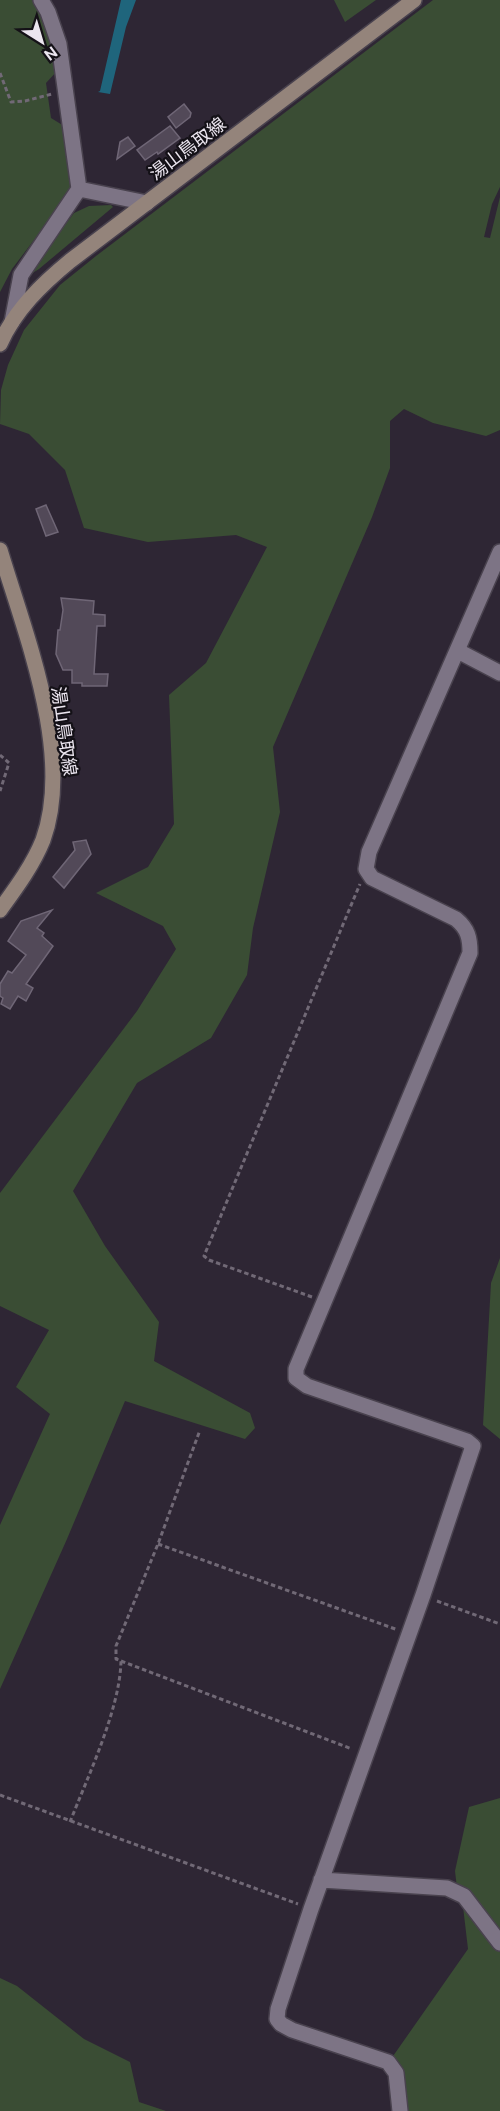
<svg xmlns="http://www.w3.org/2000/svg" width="500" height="2111" viewBox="0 0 500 2111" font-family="Ubuntu,'Noto Sans JP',sans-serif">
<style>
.green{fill:#3a4d34}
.water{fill:#1f657c}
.building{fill:#524958;stroke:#6f6676;stroke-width:1.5}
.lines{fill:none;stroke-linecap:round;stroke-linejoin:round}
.minor-casing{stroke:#49424e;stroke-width:18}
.secondary-casing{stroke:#49424e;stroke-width:18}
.path{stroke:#716976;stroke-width:3;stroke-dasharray:4.5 3;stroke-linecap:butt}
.minor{stroke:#7d7485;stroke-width:15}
.secondary{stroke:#94847b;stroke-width:15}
.labels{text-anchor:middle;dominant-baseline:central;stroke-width:4.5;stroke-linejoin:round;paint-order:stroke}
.street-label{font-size:18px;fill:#ebe5ef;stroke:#141117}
</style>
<rect width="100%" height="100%" fill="#2e2634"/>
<!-- green -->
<path class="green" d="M0 0H32L42 17 58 70 46 83 51 118 64 126 72 187 56 211 12 269 0 292Z
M334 0H376L345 22Z
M433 0H500V187L492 204 484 237 490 238 500 197V430L486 436 433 423 404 409 390 421V468L372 517 273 747 280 812 253 928 247 975 211 1038 137 1083 73 1191 105 1246 159 1322 154 1361 250 1413 255 1428 245 1439 125 1401 67 1539 0 1689V1525L50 1414 16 1387 49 1330 0 1306V1193L137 1011 176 949 163 926 96 893 148 867 174 824 169 695 206 663 267 547 236 535 148 542 84 528 65 470 29 434 0 424 1 390 8 365 24 330 60 285 96 256Z
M111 205 113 207 39 269 31 274 29 272 74 213 89 206Z
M500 1258V1439L483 1425 491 1283Z
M500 1798V1938L457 1888 455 1871 469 1807Z
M462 1898 500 1950V2111H404L400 2066 397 2062 391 2059 468 1949Z
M0 1978 17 1986 84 2039 130 2062 139 2102 166 2111H0Z"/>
<!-- water -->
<path class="water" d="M121 0H136L126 27 110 94 98 92 100 91Z"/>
<!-- building -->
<path class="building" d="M184 104 191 113 190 117 176 128 168 117Z
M170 126 180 138 158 154 157 152 145 160 137 150Z
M128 137 135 146 117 159 120 142Z
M46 505 58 532 46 536 36 509Z
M61 598 94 601 93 614 105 615V626H97L94 674H108L107 686H82V683H72V670H63L56 654 58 630H60L63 610Z
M86 840 91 854 64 888 53 877 75 850 73 842Z
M52 910 37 928 44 933 42 936 53 946 26 984 33 988 26 1001 18 996 10 1009 1 1004 3 998 0 996V984L8 971 12 973 26 955 8 941 21 921Z"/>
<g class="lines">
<!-- minor casing -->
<g class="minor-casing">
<path id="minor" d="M41 0 48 12 59 44 79 189
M79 189 147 203
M12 322 21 275 79 189
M458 651 500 673
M321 1880 447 1888 464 1896 500 1943
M400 2111 396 2073 388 2062 292 2030 281 2024 277 2019 278 2009 311 1909 423 1595 473 1446 467 1441 307 1386 296 1378V1369L470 953C470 938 468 929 456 919L372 878 366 869 369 852 500 552"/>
</g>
<!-- secondary casing -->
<g class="secondary-casing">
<path id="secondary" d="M0 344C15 310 42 284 70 261L414 0
M0 550C25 634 74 754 43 840 33 865 16 888 0 910"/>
</g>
<!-- path -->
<path class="path" d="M0 73 11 102 25 101 52 94
M0 755 9 763 0 791
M312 1297 209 1260 204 1256 360 884
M158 1544 398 1630
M437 1601 500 1624
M121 1661 352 1749
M0 1795 298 1904
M70 1822C88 1776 120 1709 121 1661L116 1659V1646L158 1544 200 1430"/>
<!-- minor -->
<use href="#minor" class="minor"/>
<!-- secondary -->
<use href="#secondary" class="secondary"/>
</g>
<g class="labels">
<!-- street labels -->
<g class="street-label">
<text transform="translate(187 148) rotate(-37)">湯山鳥取線</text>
<text transform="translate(65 731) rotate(82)">湯山鳥取線</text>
</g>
</g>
<!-- north arrow -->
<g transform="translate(42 42) rotate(143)" stroke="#141117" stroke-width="4.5" paint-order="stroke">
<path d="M0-4.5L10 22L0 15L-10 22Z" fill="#ebe5ef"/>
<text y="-9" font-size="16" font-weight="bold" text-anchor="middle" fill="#ebe5ef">N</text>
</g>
</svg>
